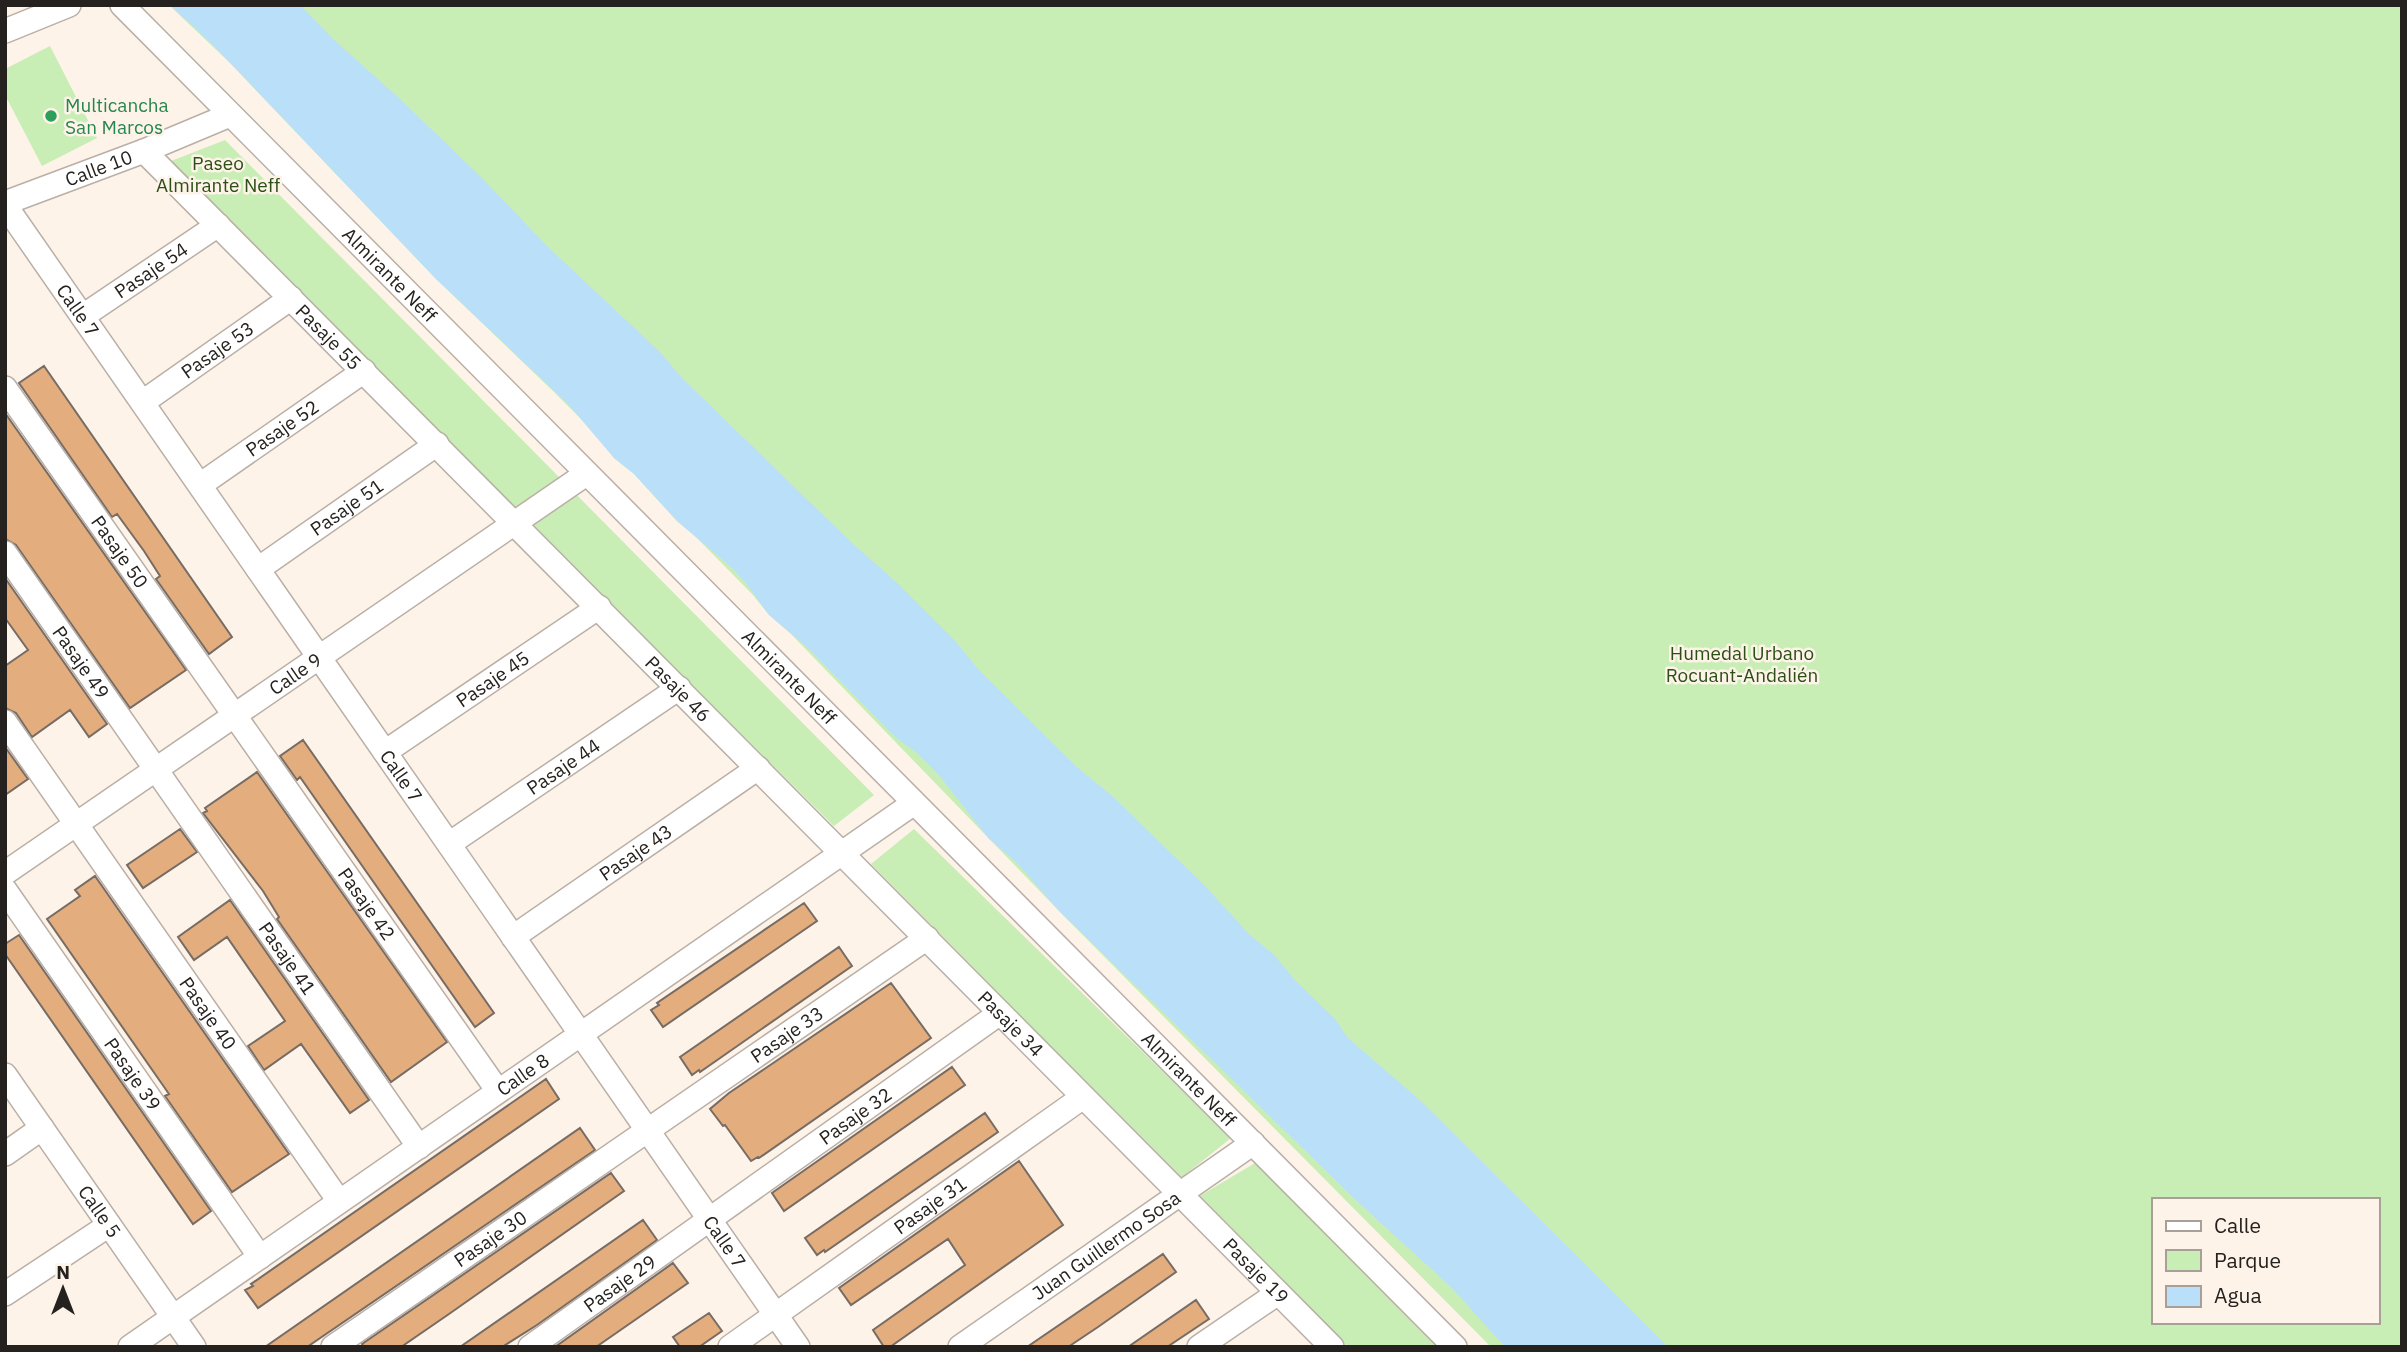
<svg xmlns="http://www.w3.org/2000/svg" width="2407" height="1352" viewBox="0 0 2407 1352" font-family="'IBM Plex Sans',sans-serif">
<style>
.green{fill:#c8edb5;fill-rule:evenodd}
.water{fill:#bae0f9}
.building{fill:#e3ad7e;stroke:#766c64;stroke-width:2}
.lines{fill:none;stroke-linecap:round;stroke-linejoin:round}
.minor-casing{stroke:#baafa6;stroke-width:26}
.minor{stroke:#fff;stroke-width:23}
.leisure-dot{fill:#2e9e5b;stroke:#fef3e9;stroke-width:2.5}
.labels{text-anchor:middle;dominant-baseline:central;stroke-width:5;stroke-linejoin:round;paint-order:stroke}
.leisure-label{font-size:19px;fill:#27864d;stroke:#fef3e9;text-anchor:start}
.park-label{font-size:19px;fill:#2c4f15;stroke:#fef3e9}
.street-label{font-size:19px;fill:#25211e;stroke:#fef3e9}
</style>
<rect width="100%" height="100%" fill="#fef3e9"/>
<!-- green -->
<path class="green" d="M169 5H2402V1347H1491L1060 912 790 633 769 615 753 595 696 537 677 521 634 474 614 458 596 434 554 392 436 279 229 62ZM2153 1200H2377V1322H2153Z
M50 46 97 138 42 166 5 95V69Z
M225 140 874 795 834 826 166 163Z
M914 829 1231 1138 1181 1178 871 864Z
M1260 1160 1444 1347H1348L1198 1197Z"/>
<!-- water -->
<path class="water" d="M170 5H300L332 38 400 99 484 180 547 246 660 352 682 378 851 542 895 581 956 642 979 670 1078 768 1110 794 1205 886 1249 934 1274 955 1295 980 1336 1020 1347 1037 1423 1103 1668 1347H1505L1451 1287 1360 1204 1060 912 1016 862 989 839 938 774 916 752 895 737 808 648 769 615 745 582 731 567 677 521 634 474 614 458 568 404 436 279 213 45Z"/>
<!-- building -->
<path class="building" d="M44 366 232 637 209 654 156 579 160 576 144 551 117 514 112 517 19 383Z
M5 413 186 670 130 708 16 545 5 539Z
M5 578 107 724 89 737 70 710 32 737 16 713 5 708V666L28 650 5 618Z
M303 740 494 1013 475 1027 300 777 297 780 280 756Z
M5 747 28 779 5 795Z
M257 772 447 1042 391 1082 277 919 279 917 263 891 203 813 207 811 205 808Z
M180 829 197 852 143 888 127 865Z
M95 876 289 1154 232 1192 165 1096 169 1094 47 919 80 896 75 890Z
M230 900 369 1100 350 1113 301 1044 264 1070 248 1046 285 1021 227 937 194 960 178 937Z
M804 903 817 921 663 1027 651 1010 659 1005 657 1003Z
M19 935 211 1211 193 1224 5 954V944Z
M839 947 852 966 700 1072 699 1070 692 1075 680 1057Z
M891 983 931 1038 759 1158 758 1157 751 1161 725 1125 723 1126 710 1109 729 1093Z
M952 1067 965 1085 784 1211 772 1193 779 1188Z
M546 1079 559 1099 258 1308 245 1290 253 1286 251 1284Z
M985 1113 998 1132 825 1252 824 1250 817 1255 805 1238Z
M580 1128 595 1150 307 1347H265Z
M1019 1161 1063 1225 890 1347H884L873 1330 965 1265 948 1239 851 1305 839 1288Z
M611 1173 624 1191 449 1314 401 1347H364L362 1344Z
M643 1220 657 1240 537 1325 502 1347H460Z
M1163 1254 1176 1272 1098 1327 1068 1347H1027Z
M673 1263 688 1283 658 1304 596 1347H555Z
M1196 1300 1209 1319 1167 1347H1128Z
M709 1313 722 1331 699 1347H680L673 1337Z"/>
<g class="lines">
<!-- minor casing -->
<g class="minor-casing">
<g id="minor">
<path id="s1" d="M122 5 1455 1347"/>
<path d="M5 31 69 5"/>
<path id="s2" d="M144 151 1332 1347"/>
<path id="s3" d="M5 203 144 151 230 115"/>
<path id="s4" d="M5 205 798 1347"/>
<path id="s5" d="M83 316 218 225"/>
<path id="s6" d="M5 388 498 1091"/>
<path id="s7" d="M143 402 291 298"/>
<path id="s8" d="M200 485 364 371"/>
<path id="s9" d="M5 553 419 1147"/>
<path id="s10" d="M258 569 437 444"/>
<path id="s11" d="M5 722 339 1201"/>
<path id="s12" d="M385 752 599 607"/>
<path id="s13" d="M449 844 679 688"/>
<path id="s14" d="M5 873 586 474"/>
<path id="s15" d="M5 890 260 1257"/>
<path id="s16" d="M513 937 758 768"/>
<path id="s17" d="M5 1075 194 1347"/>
<path d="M5 1154 42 1128"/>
<path d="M5 1294 109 1225"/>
<path id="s18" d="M130 1347 914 803"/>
<path id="s19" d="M333 1347 927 938"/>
<path id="s20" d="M530 1347 1000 1013"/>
<path id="s21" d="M730 1347 1083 1097"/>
<path id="s22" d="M960 1347 1253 1143"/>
<path d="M1199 1347 1278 1293"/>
</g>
</g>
<!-- minor -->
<use href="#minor" class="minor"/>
</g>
<!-- markers -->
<circle class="leisure-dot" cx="51" cy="116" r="7"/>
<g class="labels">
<!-- leisure labels -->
<g class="leisure-label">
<text x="65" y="105">Multicancha<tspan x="65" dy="22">San Marcos</tspan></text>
</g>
<!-- park labels -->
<g class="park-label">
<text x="218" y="163">Paseo<tspan x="218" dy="22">Almirante Neff</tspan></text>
<text x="1742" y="653">Humedal Urbano<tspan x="1742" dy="22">Rocuant-Andalién</tspan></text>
</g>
<!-- street labels -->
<g class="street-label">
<text stroke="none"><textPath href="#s3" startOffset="100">Calle 10</textPath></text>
<text stroke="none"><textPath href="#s5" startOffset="82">Pasaje 54</textPath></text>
<text stroke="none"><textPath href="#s1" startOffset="380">Almirante Neff</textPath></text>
<text stroke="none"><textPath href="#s4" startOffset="128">Calle 7</textPath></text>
<text stroke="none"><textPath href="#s2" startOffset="262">Pasaje 55</textPath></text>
<text stroke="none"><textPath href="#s7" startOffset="91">Pasaje 53</textPath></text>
<text stroke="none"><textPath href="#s8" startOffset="100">Pasaje 52</textPath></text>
<text stroke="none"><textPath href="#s10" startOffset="108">Pasaje 51</textPath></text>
<text stroke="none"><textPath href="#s6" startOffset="200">Pasaje 50</textPath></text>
<text stroke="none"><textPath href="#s9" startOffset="133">Pasaje 49</textPath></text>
<text stroke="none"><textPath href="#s14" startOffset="352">Calle 9</textPath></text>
<text stroke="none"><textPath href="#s1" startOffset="947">Almirante Neff</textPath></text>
<text stroke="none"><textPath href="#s12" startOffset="130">Pasaje 45</textPath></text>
<text stroke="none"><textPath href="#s2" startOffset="758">Pasaje 46</textPath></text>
<text stroke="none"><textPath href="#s13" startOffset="138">Pasaje 44</textPath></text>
<text stroke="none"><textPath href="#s4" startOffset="695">Calle 7</textPath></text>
<text stroke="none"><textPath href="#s16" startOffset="149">Pasaje 43</textPath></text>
<text stroke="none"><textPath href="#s6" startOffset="630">Pasaje 42</textPath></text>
<text stroke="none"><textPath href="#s9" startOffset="494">Pasaje 41</textPath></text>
<text stroke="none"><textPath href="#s11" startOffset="355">Pasaje 40</textPath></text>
<text stroke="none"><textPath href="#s2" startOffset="1230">Pasaje 34</textPath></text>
<text stroke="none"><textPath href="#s19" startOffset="551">Pasaje 33</textPath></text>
<text stroke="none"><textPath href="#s15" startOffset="224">Pasaje 39</textPath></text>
<text stroke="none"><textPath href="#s18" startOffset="478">Calle 8</textPath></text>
<text stroke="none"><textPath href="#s1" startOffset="1514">Almirante Neff</textPath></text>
<text stroke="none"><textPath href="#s20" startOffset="399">Pasaje 32</textPath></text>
<text stroke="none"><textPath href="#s21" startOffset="245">Pasaje 31</textPath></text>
<text stroke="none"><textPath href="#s17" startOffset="166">Calle 5</textPath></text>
<text stroke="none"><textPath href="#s19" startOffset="191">Pasaje 30</textPath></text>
<text stroke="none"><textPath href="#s4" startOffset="1262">Calle 7</textPath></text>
<text stroke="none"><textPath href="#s22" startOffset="178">Juan Guillermo Sosa</textPath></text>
<text stroke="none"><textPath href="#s2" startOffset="1578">Pasaje 19</textPath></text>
<text stroke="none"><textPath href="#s20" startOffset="110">Pasaje 29</textPath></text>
</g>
</g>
<!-- border -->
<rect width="2407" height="1352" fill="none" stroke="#25211e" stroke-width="14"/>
<!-- legend -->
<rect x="2152" y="1198" width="228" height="126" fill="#fef3e9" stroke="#a79f98" stroke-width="2"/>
<rect x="2166" y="1221" width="35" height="10" fill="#ffffff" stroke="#a79f98" stroke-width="2"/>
<text x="2214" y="1233" font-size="21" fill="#25211e">Calle</text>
<rect x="2166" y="1250" width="35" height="21" fill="#c8edb5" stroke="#a79f98" stroke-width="2"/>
<text x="2214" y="1268" font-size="21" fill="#25211e">Parque</text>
<rect x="2166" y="1286" width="35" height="21" fill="#bae0f9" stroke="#a79f98" stroke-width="2"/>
<text x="2214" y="1303" font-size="21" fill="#25211e">Agua</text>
<!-- north arrow -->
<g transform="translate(63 1289)" stroke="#fef3e9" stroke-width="5" paint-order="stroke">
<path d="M0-5L12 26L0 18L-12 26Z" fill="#25211e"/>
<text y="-10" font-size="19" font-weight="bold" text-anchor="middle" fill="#25211e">N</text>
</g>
</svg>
